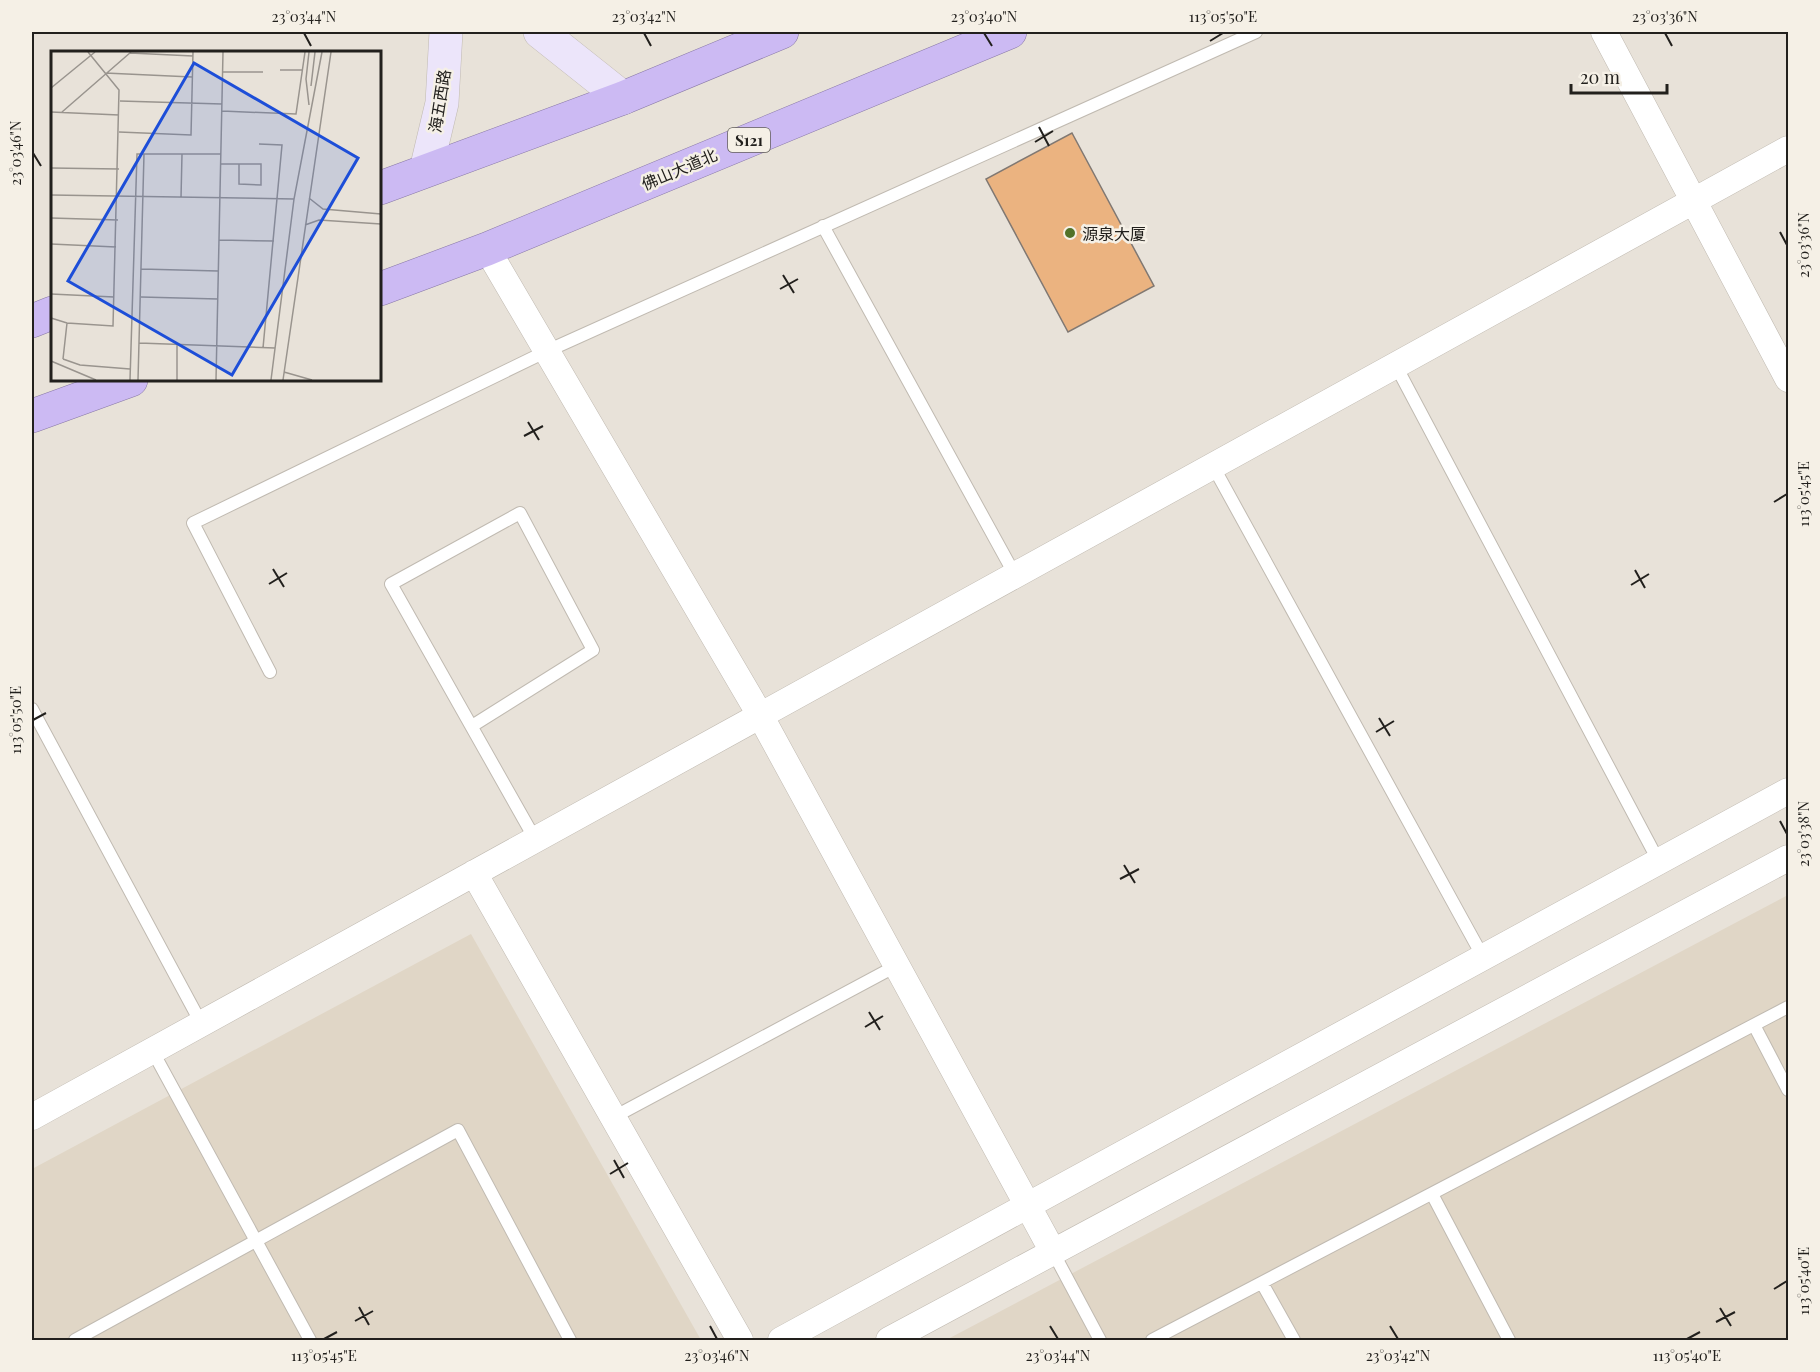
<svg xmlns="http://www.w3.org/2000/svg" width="1820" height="1372" viewBox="0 0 1820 1372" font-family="'Playfair Display','Noto Sans SC',serif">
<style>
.built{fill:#e0d6c6}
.building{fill:#ebb380;stroke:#807872;stroke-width:1.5}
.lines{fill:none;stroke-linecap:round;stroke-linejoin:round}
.service-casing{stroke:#c0bab1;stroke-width:14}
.minor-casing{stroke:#c0bab1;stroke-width:27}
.secondary-casing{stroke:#c0bab1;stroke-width:34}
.trunk-casing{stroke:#8878a6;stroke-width:34}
.service{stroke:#fff;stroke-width:12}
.minor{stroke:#fff;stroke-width:26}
.secondary{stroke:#ece5fa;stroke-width:33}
.trunk{stroke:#ccbaf3;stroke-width:33}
.ticks{fill:none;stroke:#22201d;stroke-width:2}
.poi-dot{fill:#527228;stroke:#f5f0e6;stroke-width:2}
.labels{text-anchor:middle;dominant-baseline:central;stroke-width:5;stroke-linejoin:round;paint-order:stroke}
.shield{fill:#f5f0e6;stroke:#615e59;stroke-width:1.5}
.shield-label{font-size:15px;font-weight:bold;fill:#22201d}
.street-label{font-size:16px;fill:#22201d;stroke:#f5f0e6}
.poi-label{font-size:16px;fill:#22201d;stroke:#f5f0e6;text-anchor:start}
.inset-road{fill:none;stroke:#99948e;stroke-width:1.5}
.view{fill:#1d4ed8;fill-opacity:0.15;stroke:#1d4ed8;stroke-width:3}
.inset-edge{fill:none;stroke:#22201d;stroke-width:3}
.neatline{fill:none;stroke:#22201d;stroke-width:2}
.ticks-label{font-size:15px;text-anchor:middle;fill:#22201d}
</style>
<rect width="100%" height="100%" fill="#e8e2d9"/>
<!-- built -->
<path class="built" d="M1788 895V1340H946Z
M471 934 701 1340H32V1169Z"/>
<!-- building -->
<path class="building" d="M1072 133 1154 286 1068 332 986 179Z"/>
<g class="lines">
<!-- service casing -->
<g class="service-casing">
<path id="service" d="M823 226 1015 575
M1396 366 1659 862
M1213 466 1483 957
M270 672 193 523 547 351 1256 32
M32 709 201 1023
M472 726 593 650 520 513 391 584 535 839
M1754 1025 1788 1090
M152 1050 310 1340
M612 1118 896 966
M1432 1194 1509 1340
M1053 1252 1100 1340
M1262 1283 1294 1340
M75 1340 458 1130 570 1340
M1152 1340 1788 1007"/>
</g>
<!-- minor casing -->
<g class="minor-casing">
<path id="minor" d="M1604 32 1788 379
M487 249 760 715 1053 1252
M474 873 740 1340
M32 1117 1788 149
M781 1340 1788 791
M889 1340 1788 858"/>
</g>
<!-- secondary casing -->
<g class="secondary-casing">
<path id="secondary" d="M540 32 623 98
M426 170 442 103 446 32"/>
</g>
<!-- trunk casing -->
<g class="trunk-casing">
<path id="trunk" d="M380 188 623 98 782 32
M380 289 487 249 1010 32
M32 321 52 313
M32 416 131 380"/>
</g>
<!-- service -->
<use href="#service" class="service"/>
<!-- minor -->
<use href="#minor" class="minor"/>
<!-- secondary -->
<use href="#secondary" class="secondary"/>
<!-- trunk -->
<use href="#trunk" class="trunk"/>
</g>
<!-- ticks -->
<path class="ticks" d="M304 33 311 46M644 33 651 46M984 33 992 46M1665 33 1672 46M1210 41 1223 33M1039 127 1049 146M1035 142 1053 131M33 153 41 166M1780 232 1787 245M783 275 794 293M780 289 798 279M528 422 539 440M524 436 543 426M1774 502 1787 494M273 569 284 587M1635 570 1645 588M269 584 287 573M1631 585 1649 574M1379 718 1390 736M33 720 46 713M1376 732 1394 721M1780 821 1787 834M1124 865 1135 883M1120 879 1139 869M869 1012 880 1030M865 1027 883 1016M614 1160 624 1178M610 1174 628 1163M1774 1289 1787 1281M359 1307 369 1325M1720 1308 1731 1326M355 1321 373 1311M1716 1322 1735 1312M710 1326 717 1339M1050 1326 1058 1339M1390 1326 1398 1339M324 1339 337 1332M1687 1339 1700 1332"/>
<!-- markers -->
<circle class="poi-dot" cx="1070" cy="233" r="6"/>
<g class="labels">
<!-- shield labels -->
<rect class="shield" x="728" y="128" width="42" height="24" rx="4.5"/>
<g class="shield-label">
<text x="749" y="140">S121</text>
</g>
<!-- street labels -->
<g class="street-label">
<text transform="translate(439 101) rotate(-81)">海五西路</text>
<text transform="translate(679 169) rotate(-23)">佛山大道北</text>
</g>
<!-- poi labels -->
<g class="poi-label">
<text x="1082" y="233">源泉大厦</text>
</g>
</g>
<!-- overview -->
<g transform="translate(51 51)">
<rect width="330" height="330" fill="#e8e2d9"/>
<path class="inset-road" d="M79 2 142 5M229 19H251M171 21H212M54 22 141 26M260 35 264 1M0 37 44 1M69 50 171 53M258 54 255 28 258 1M171 60 245 63 254 1M0 61 68 64M11 61 80 1M68 81 140 84 142 1M208 93 231 94 212 297M170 113H210V134L188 133V113M0 117 68 118M0 144 243 148M130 147 131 103M258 147 272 158 330 163M0 167 67 169M254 174 268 169 330 173M168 189 223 190M0 193 65 196M90 218 167 220M0 243 63 246M90 246 167 248M0 267 16 272 62 275 68 39 37 1M88 292 224 297M12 308 29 314 79 318M12 308 16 272M0 310 45 329M233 321 261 329M79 329 86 103H170M87 329 93 103M126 329V294M165 329 172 1M220 329 243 148 271 1M232 329 280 1"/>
<path class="view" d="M143 12 307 107 181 324 17 230Z"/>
<rect width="330" height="330" class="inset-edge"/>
</g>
<!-- border -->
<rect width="1820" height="1372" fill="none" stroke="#f5f0e6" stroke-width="66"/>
<!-- scale -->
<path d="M1571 84v9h96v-9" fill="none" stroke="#22201d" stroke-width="3"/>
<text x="1580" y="84" font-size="18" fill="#22201d" stroke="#f5f0e6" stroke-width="4.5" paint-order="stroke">20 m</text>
<rect x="33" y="33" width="1754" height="1306" class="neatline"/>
<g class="ticks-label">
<text x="304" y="22">23°03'44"N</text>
<text x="644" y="22">23°03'42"N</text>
<text x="984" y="22">23°03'40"N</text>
<text x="1223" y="22">113°05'50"E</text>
<text x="1665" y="22">23°03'36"N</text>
<text transform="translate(16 153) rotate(-90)" y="5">23°03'46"N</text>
<text transform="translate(1804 245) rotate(-90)" y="5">23°03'36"N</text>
<text transform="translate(1804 494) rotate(-90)" y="5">113°05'45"E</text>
<text transform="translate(16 720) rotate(-90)" y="5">113°05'50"E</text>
<text transform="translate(1804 834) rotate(-90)" y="5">23°03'38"N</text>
<text transform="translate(1804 1281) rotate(-90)" y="5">113°05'40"E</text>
<text x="324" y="1361">113°05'45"E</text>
<text x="717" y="1361">23°03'46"N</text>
<text x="1058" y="1361">23°03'44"N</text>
<text x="1398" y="1361">23°03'42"N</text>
<text x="1687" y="1361">113°05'40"E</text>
</g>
</svg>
